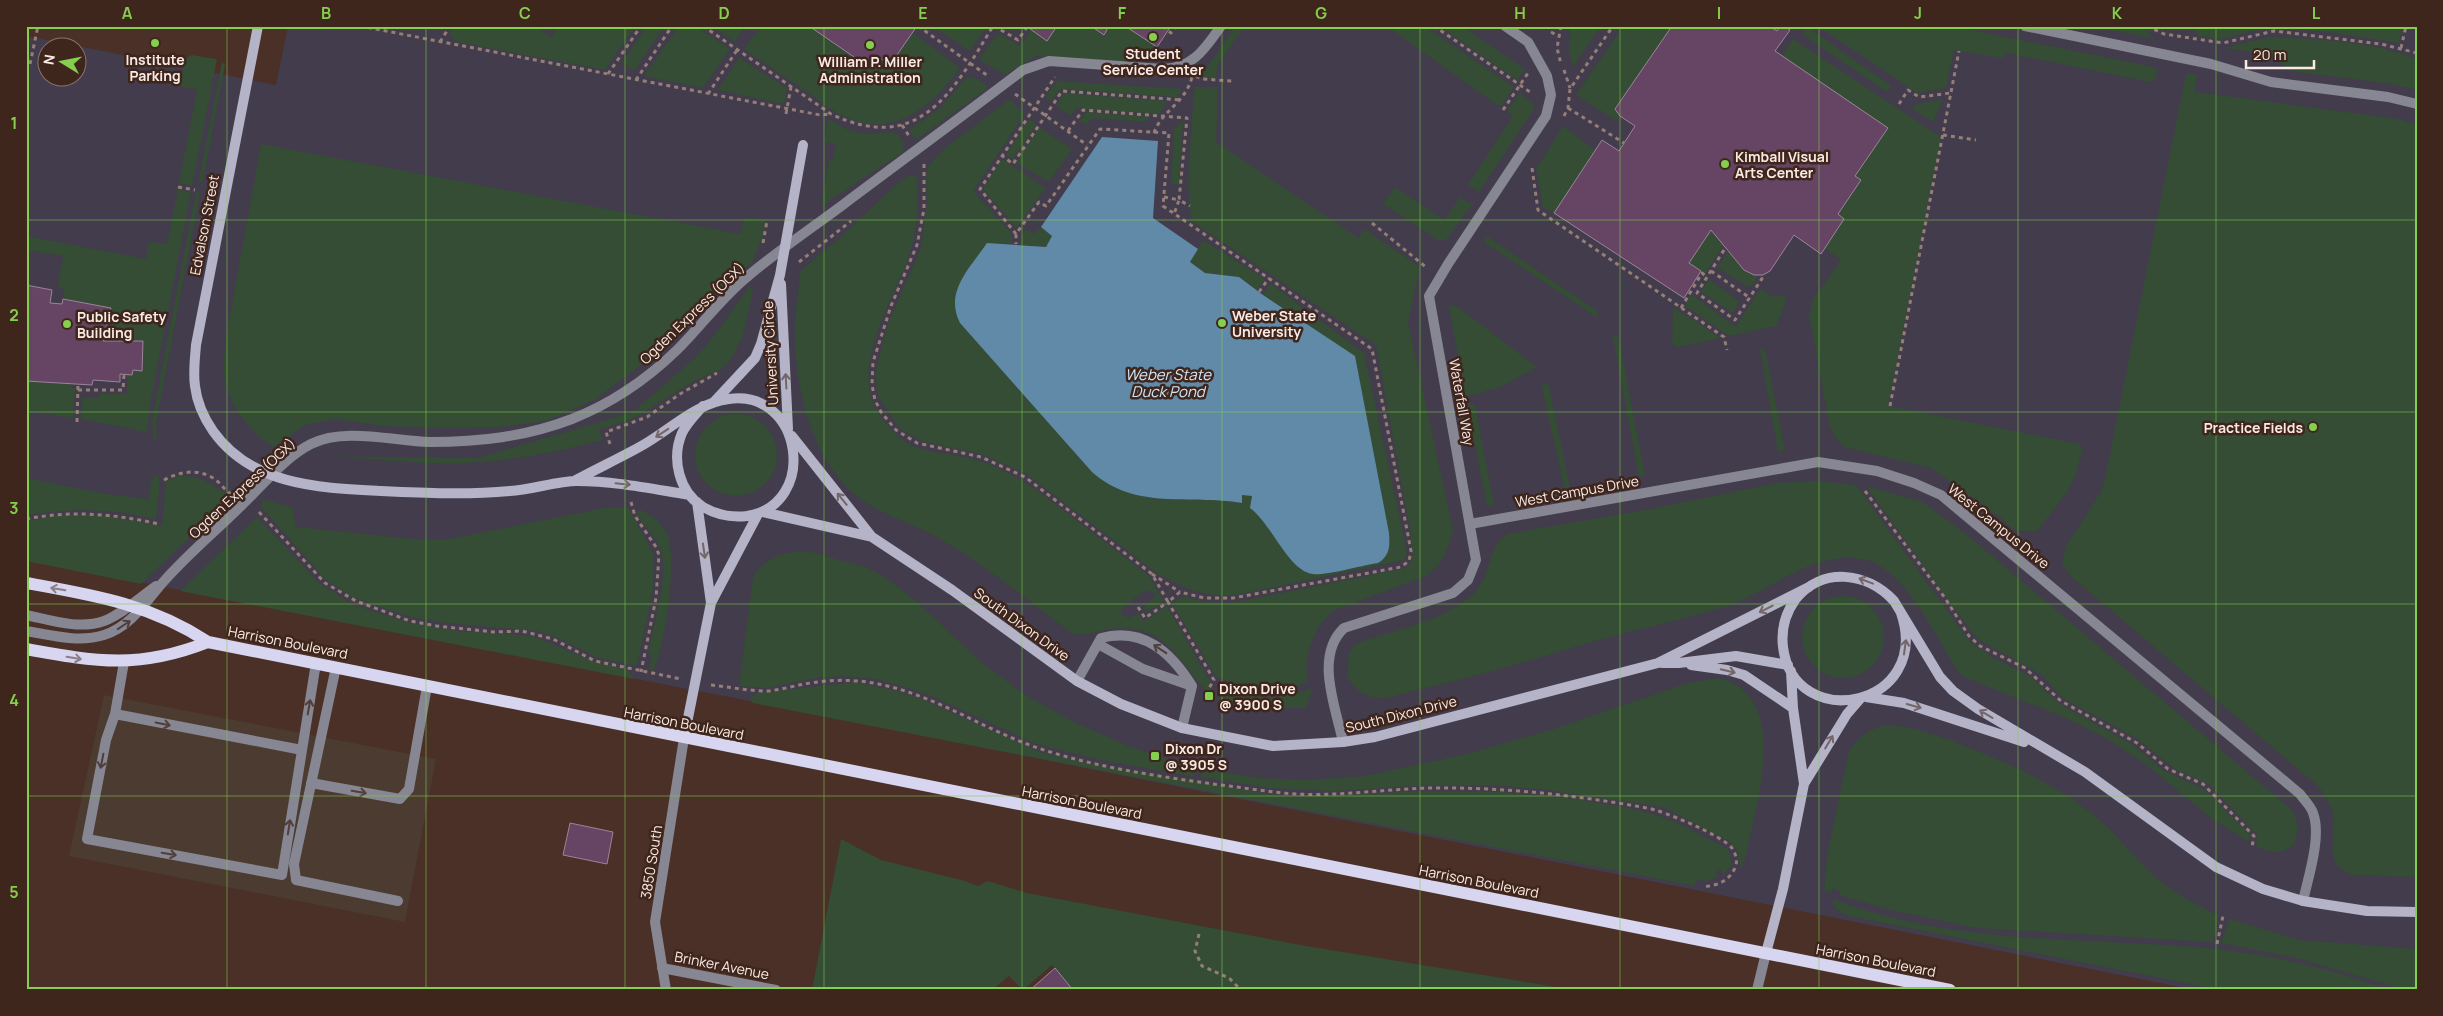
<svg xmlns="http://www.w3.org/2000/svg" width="2443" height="1016" viewBox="0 0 2443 1016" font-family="Manrope,sans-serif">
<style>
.commercial{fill:#4c3b30}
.education{fill:#423c4d;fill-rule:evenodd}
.green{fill:#344d34}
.water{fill:#6189a8}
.building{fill:#654464;stroke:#9b859a}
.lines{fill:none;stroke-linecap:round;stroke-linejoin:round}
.path{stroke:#947e76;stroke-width:3;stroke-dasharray:4 4;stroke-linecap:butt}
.lane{stroke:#878693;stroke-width:10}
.street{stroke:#878693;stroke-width:10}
.secondary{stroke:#b4b3c7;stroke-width:10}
.primary{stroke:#d7d5ef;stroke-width:12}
.oneway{stroke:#746569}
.oneway2{stroke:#8b7e86}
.oneway3{stroke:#513e3a}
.grid{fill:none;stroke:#84cf4d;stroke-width:1;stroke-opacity:0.55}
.poi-dot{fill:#84cf4d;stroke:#3f261d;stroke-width:2}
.labels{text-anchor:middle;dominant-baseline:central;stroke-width:5;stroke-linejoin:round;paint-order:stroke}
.poi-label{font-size:14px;font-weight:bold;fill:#fbeae4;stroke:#3f261d;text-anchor:start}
.street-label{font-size:14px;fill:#fbeae4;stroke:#3f261d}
.water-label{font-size:15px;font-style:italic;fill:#cfe7fb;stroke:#3f261d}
.neatline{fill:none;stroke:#84cf4d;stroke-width:2}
.grid-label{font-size:16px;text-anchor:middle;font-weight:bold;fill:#84cf4d}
</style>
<rect width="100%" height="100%" fill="#4a3027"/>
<!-- commercial -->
<path class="commercial" d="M104 695 436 759 405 922 69 856Z"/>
<!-- education -->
<path class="education" d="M288 26H2417V990H2195L760 703 26 560V36L276 85ZM48 48H78V78H48Z"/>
<!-- green -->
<path class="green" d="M455 26H535L551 37 559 26H635L605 70 458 42 449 35Z
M647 26H665L634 71 622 63Z
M679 26H695L730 49 703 88 644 76Z
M711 26H745L735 42Z
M762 26H809L869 68 877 56 890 65 913 33 960 68C930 110 888 143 835 112 826 106 817 99 807 92 786 78 765 63 744 49Z
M932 26H987L970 51Z
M1057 26H1091L1103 35 1109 26H1125L1157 47 1142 59 1132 62 1036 56 1005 75 979 59 998 33 1020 46 1032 30 1047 40Z
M1236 26H1245L1217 66 1216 79 1201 76Z
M1396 26H1424L1514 87 1500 107 1393 31Z
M1439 26H1461L1525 69 1517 80Z
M1570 26H1601L1573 67 1569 51Z
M1623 26H1672L1615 109 1620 116 1617 121 1576 95Z
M1818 26H1951L2149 66 2157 69 2156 79 2150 82 2007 53 2002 58 1954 50 1946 88 1917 93Z
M2091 26H2140L2155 39Z
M2196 26H2403L2399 43 2328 32 2265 27 2222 39 2199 36 2195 32Z
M1807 27 1892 86 1887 92 1803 35Z
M2268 37C2317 39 2371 41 2417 59V90L2392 84 2290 71 2271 54 2224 48Z
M1793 39 1941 137 1888 406 2080 444 2083 448 2076 473 2068 491 2038 530 2031 532 2014 530 2001 518 1931 468 1844 447 1834 436 1830 427 1809 315 1813 299 1841 260 1824 248 1844 219 1838 214 1855 176 1782 56Z
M191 55 217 59 192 186 179 183 197 90 183 87 180 84 185 59Z
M739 58 787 88 784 104 718 90Z
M222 62 225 65 203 181 198 183Z
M2191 73 2197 75 2195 92 2398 119 2417 125V877L2356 875C2320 869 2338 837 2333 813 2330 803 2324 794 2318 786L2074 579 2066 570 2062 562 2066 546 2102 490 2106 474 2186 74Z
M966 78H975L987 85 985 90 916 140 909 130 939 109Z
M1057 81 1183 89 1177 97 1060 89 1051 101 1045 97Z
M1194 87H1218L1216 142 1358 238 1364 229 1420 267 1408 322 1453 530C1447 550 1443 566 1424 577L1334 610 1320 624 1310 646 1306 667 1308 681C1286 695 1258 692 1233 685 1226 682 1224 677 1216 677L1172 603 1184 596 1203 602 1231 603 1402 569 1408 566 1413 556 1409 524 1376 345 1191 221 1188 181Z
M1520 92 1535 107 1479 192 1468 185 1513 116 1507 112Z
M1064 93 1167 101 1159 114 1076 108 1071 116 1056 106Z
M1010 99 1024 115 973 191 1012 234V244L987 243 959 284 1150 498 1224 500 1241 503 1242 495 1253 496 1250 508 1262 518 1301 571 1263 295 1270 283 1364 353 1407 552 1404 560 1236 595H1212L1191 590 1158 574 1025 473 978 453 924 442 900 429 878 396 875 374 887 326 921 248 927 205 926 175 929 165 945 148Z
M1943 99 1933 122 1912 109 1916 104Z
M1086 112 1150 117 1146 122 1092 118 1086 125 1080 121Z
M831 119C841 129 858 134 872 134 880 134 888 131 896 133L904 143 903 152 821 206 829 163 830 159H833L836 145 824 141 828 121Z
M1029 119 1037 124 1013 159 1006 155Z
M1183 120 1179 185 1171 184 1174 129Z
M1563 126 1595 150 1554 213 1543 208 1536 169Z
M1039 127 1072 149 1049 182 1016 163Z
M261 144 740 234 745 217 766 220 763 236 753 261 643 363 596 399 546 421 500 427 441 428 383 426 335 419 305 425 274 447C251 435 231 407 225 381 221 357 231 311 235 287 244 239 253 191 261 144Z
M1002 159 1046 188 1016 228 983 189Z
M911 175 917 178C918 203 918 225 911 249 895 303 838 376 890 428 895 433 900 439 907 443 925 453 949 453 969 458 994 464 1016 477 1037 490L1149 576 1164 601 1145 613 1144 607 1157 594 1146 590 1121 609 1122 614 1128 618 1138 614 1144 621 1167 606 1212 685 1209 693C1180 666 1171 629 1122 628 1105 628 1091 636 1073 634 1029 601 987 566 940 539 915 524 886 517 862 500 815 466 798 400 795 345 794 320 798 294 801 270L840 238 901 180Z
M1395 187 1444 220 1460 197 1472 205 1446 240H1438L1383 204Z
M178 189 191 192 151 399 147 432 81 419 82 398H100V394H127V375H132L142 341H103L111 308 63 299 64 291 58 286 63 256 26 250V236L146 259 148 244 152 242 167 244Z
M196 191 200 194 156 423 157 436 153 442 152 421Z
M1041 227 1052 236 1046 247 1020 245 1025 228 1034 234Z
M1711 230 1723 245 1705 274 1689 263Z
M1487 236 1599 312 1596 317 1484 242Z
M1203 240 1265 279 1257 291 1239 277 1205 273 1190 262Z
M1728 251 1744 270 1758 276 1750 288 1717 268Z
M1708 279 1739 301 1733 313 1701 292Z
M750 286 753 290 743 335 731 360 720 370 698 379 630 420 602 428 599 430 603 440C562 451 522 459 479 462 429 466 377 459 327 456L478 458 633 412 694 359 711 340Z
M1760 289 1774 297 1786 294 1785 305 1776 326 1729 336 1685 306 1691 294 1736 327Z
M1452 305 1458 307 1537 367 1501 387 1469 396 1465 394 1449 307Z
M1673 307 1721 338 1678 347 1672 344Z
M1615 334 1618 336 1645 475 1639 477 1613 337Z
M1760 349 1765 350 1785 450 1778 452Z
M26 381 71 384V388H75L73 418 26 410Z
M1544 381 1549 386 1570 488 1567 492 1565 490 1542 388Z
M1472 403 1475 406 1494 504 1490 506 1487 505 1468 413V406Z
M695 455a41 41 0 1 1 82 0a41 41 0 1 1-82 0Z
M157 473 160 482 156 520C108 507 75 509 26 515V478L106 494 149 499 151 481Z
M177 476C200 475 212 484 231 497L141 584 26 561V521C40 519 55 515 69 515 101 513 131 520 162 526L166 482Z
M1819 481 1856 485 1970 642 1994 658 2031 677 2060 704 2133 745 2164 771 2202 788 2250 834 2249 842 2211 818 2147 765 2106 738 2066 718 1964 677 1958 671C1937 639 1906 570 1866 560 1814 547 1774 591 1727 606 1680 621 1631 630 1585 644 1530 660 1476 677 1421 689 1408 692 1390 699 1377 698 1364 697 1353 687 1347 677L1349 653 1355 644C1391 630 1457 619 1479 587 1491 570 1489 546 1507 534L1650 509 1777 483Z
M1866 486 1923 502 1971 538 2293 811 2298 825 2295 844C2281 855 2271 854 2256 846L2257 835 2209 784 2178 771 2136 738 2064 699 2041 674 1976 638Z
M263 499 293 508 296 527 413 539 444 540 604 508 628 507 654 555 653 589 637 666 598 658 563 640 538 631 447 623 410 617 352 597 325 579 261 507Z
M639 509C652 515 661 522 667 534 678 555 665 651 653 671L649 669 652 655 648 654C653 626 669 578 661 551 657 538 645 526 637 515Z
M257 517 318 582 353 605 411 623 457 631 533 636 593 661 628 670 634 679 180 591Z
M808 551 868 568 886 578 915 600 982 663 1027 696 1072 721 1128 746 1194 768 1195 777 1096 759 1036 744 936 698 912 689 876 679 844 676 815 678 766 688 739 686 753 577C766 556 785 552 808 551Z
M1802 637a41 41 0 1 1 82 0a41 41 0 1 1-82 0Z
M1718 678C1793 694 1755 808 1745 860L1741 869 1736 848 1727 840 1663 807 1539 789 1491 785 1414 786 1333 791 1270 788 1200 777 1203 769 1260 778 1306 780 1364 776 1463 755 1557 728 1684 684Z
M855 682 897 691 919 698 1040 752 1091 764 1270 794 1296 797 1424 791 1503 792 1574 799 1634 809 1659 816 1680 824 1726 848 1730 853 1732 865 1723 874 1721 869 1716 872 1717 878 1704 881 1696 880 1695 886 753 703 749 699 758 693Z
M1218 684C1250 701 1279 700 1313 688L1306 708H1266L1218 698Z
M1884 725C1915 726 1943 737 1972 749 2018 767 2056 785 2095 816 2115 833 2132 854 2151 873 2169 891 2195 904 2218 915L2213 942 1977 928 1894 911 1839 895 1840 891 1833 888 1831 893 1824 891 1827 856 1849 751C1859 737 1868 730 1884 725Z
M841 839 881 860 965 881 978 886 988 881 1027 893 1306 946 1574 990H1073L1052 965 1023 990 1009 976 992 990H812Z
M1834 899C1943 942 2066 938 2181 946 2250 950 2323 965 2388 990H2221L1848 916 1836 909 1833 903Z
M2229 919 2300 940 2417 949V990H2406L2297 958 2221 943Z"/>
<!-- water -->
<path class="water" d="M1102 137 1158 141 1153 218 1198 249 1190 262 1205 273 1239 277 1263 295 1355 356 1389 533C1390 545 1390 556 1378 563 1363 565 1326 576 1313 574 1288 571 1272 524 1250 508L1252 496 1242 495V503C1189 494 1136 511 1092 472L960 323C944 292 970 268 987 243L1046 247 1052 236 1041 227Z"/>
<!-- building -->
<path class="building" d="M809 26H917L890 65 877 56 870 68Z
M1026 26H1057L1047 41Z
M1091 26H1109L1104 35Z
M1125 26H1171L1157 47Z
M1672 26H1769L1777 31 1780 26H1784L1790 30 1775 51 1888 128 1855 176 1861 180 1838 214 1844 219 1821 254 1794 235 1770 271 1763 275H1754L1744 270 1711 230 1689 263 1701 271 1684 298 1554 213 1602 140 1619 151 1635 126 1620 116 1615 109Z
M26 285 52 290 50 303 62 304 63 299 111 308 103 341H143L142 371 133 370 132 375 120 374V382L93 380 92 385 26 381Z
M570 823 613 832 607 864 563 855Z
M1055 968 1073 990H1030Z"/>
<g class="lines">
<!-- path -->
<path class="path" d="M360 26 820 115 831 114
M703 26 831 114C918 155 952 94 993 26
M918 26 988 76
M994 26 1018 40 1027 27
M1163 26 1171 33 1176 26
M1434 26 1533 94
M1561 26 1557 48 1561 64
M2147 26 2164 34 2223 43 2274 31 2381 44 2417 53
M1390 28 1391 26
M1551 32 1558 36
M440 42 450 26
M2401 48 2406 26
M30 64 38 26
M1564 70 1570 88
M608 74 641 26
M1196 76 1202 79 1232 81
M636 80 672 26
M708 94 737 50
M1015 94 1087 145
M1899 104 1908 90 1919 97 1950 93
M1568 108 1624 143
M1503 110 1528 73
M786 114 791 87
M1564 116 1568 108 1570 89 1613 26
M902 125 909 136
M1068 131 1083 110 1187 118 1179 200 1190 206
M1154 133C1161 111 1185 104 1192 77
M1943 135 1976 140
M1001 155 1013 164 1062 91 1182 100
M924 164V209L917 245 891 306 873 362 872 385 875 400 881 412 896 430 917 443 981 457 1025 477 1152 574 1168 602 1180 592 1204 598H1233L1401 567 1409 561 1411 551 1372 349 1163 206 1169 133 1100 129 1046 206 1039 202 1016 234V244
M1532 168 1538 210 1724 337 1727 350
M178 187 195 190
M1164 197 1179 200 1174 214
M1372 223 1427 268
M1016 234 980 189 1055 77
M763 243 767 221
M1724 250 1697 293 1735 320 1763 277
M799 262 851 221
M1711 271 1750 298
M1259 292 1269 278
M1681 308 1702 273 1707 277
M78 390H123L124 375
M1890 406 1959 51
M77 422 78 385
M610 444 606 432 647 417 680 394 717 373
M164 480C180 471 200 468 216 480 221 484 225 490 231 494
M1865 491 1945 598 1969 636 1980 646 2025 668 2061 701 2137 743 2168 769 2203 784 2254 836 2252 847
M631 502 635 516 656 547 659 555 656 598 641 672
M259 512 325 583 356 601 410 621 437 626 494 632 522 631 553 639 595 661 681 679
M26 519C72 510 114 514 159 524
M1152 574 1180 592
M1138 607 1145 618 1168 602 1214 680 1209 688
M711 685C730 687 749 691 767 691 780 690 793 686 805 684 831 679 858 679 883 685 938 697 985 730 1038 748 1108 772 1200 782 1274 792 1325 799 1379 789 1430 788 1503 787 1575 795 1647 808 1664 811 1721 835 1732 848 1736 854 1738 862 1735 868 1728 882 1718 885 1703 887
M1199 934 1195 951 1202 966 1229 978 1241 990
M2217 944 2223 916"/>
<!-- lane -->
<path class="lane" d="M2025 26 2211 64 2271 82 2388 97 2417 104
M1470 524 1818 462 1877 471 1914 483 1941 495 2300 794C2304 800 2311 806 2313 813 2322 836 2308 878 2303 901
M26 615C50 620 79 630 104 621 122 614 139 598 156 586
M26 631C51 635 78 643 104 635 132 626 146 601 165 580 189 553 218 529 243 504 264 484 285 457 311 444 344 427 393 441 430 442 479 442 525 437 572 419 610 404 647 379 677 350 701 326 721 298 748 276 779 250 812 228 844 204 904 159 964 115 1023 70L1049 61 1162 69C1192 69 1205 49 1221 26
M1098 644 1143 669 1192 686
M124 662 115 714 106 740 87 839 282 875 316 663
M336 667 294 864 296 880 398 901
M1077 681 1101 638C1143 627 1171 652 1192 686L1182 728
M115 714 302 750
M1343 742C1336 708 1314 656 1344 628L1453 593 1468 580 1476 560 1429 296 1448 264 1546 116 1551 95 1547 76 1528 42 1505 26
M311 783 400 799 409 789 427 686"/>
<!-- street -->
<path class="street" d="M662 968 776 990
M666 990 655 922 684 738
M1757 990 1766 953"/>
<!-- secondary -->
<path class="secondary" d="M258 26 196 345C195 358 193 373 195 386 197 403 204 418 213 431 252 486 320 488 381 491 424 493 467 495 510 491 531 490 557 481 577 481 615 481 652 489 690 495
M781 284 788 429
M714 402 755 358 761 344 780 275 803 145
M792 436 872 537
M576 480C598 468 622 457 643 445 671 429 696 403 729 399 803 389 819 505 747 516 731 518 717 515 703 507 679 492 671 459 682 433 687 423 695 415 703 406
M697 502 711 603
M763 512 872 537 952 590 1077 681 1121 704 1182 728 1273 746 1343 742 1375 737 1658 663 1809 587
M1901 613C1933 707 1794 735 1783 647 1781 630 1785 614 1795 600 1822 566 1867 572 1894 601L1940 677 1953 691 1978 709 2085 772 2216 867 2263 889 2303 901 2367 911 2417 912
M1662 663H1679L1736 656 1788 665
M1691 665 1727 670 1744 675 1793 708
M1866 697 1904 703 2024 742
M684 738 711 603 758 514
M1804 784 1847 714 1860 699
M1766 953 1783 889 1804 784 1793 708 1791 671"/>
<!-- primary -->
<path class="primary" d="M26 583C93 595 150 604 208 642L1950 990
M26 649C97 662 140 669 208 642"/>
</g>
<!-- one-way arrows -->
<defs><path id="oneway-shaft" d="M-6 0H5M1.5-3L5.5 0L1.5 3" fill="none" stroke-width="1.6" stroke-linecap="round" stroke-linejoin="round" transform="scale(1.25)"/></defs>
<g class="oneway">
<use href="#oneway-shaft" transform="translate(786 381) rotate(-93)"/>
<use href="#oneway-shaft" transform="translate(662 433) rotate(147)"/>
<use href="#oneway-shaft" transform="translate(623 484) rotate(6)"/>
<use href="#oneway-shaft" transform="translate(842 499) rotate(-129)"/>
<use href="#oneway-shaft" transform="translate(704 551) rotate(82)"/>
<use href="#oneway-shaft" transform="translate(1866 581) rotate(-159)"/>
<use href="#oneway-shaft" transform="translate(1766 609) rotate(153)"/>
<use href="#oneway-shaft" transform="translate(1905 647) rotate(-82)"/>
<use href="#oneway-shaft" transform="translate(1728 671) rotate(13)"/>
<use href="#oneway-shaft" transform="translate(1914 706) rotate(16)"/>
<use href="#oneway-shaft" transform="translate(1986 714) rotate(-149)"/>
<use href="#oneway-shaft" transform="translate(1829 742) rotate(-59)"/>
</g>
<g class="oneway2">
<use href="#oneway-shaft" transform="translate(58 589) rotate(-170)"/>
<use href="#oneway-shaft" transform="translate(74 658) rotate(9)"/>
</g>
<g class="oneway3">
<use href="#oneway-shaft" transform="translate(124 625) rotate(-34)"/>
<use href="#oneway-shaft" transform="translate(1160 649) rotate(-147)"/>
<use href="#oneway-shaft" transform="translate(309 707) rotate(-80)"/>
<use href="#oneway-shaft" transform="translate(163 724) rotate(11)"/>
<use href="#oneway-shaft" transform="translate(102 761) rotate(101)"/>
<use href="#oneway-shaft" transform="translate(359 792) rotate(10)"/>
<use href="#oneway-shaft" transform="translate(289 827) rotate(-81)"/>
<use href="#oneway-shaft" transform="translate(169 854) rotate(10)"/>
</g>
<!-- grid -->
<path class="grid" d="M227 26V990M426 26V990M625 26V990M824 26V990M1022 26V990M1222 26V990M1420 26V990M1620 26V990M1819 26V990M2018 26V990M2216 26V990M26 220H2417M26 412H2417M26 604H2417M26 796H2417"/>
<!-- markers -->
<g class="poi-dot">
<circle cx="1153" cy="37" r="5"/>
<circle cx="155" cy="43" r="5"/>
<circle cx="870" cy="45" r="5"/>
<circle cx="1725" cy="164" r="5"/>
<circle cx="1222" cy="323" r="5"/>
<circle cx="67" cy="324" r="5"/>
<circle cx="2313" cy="427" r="5"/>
<rect x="1204" y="691" width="10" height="10" rx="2.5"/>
<rect x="1150" y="751" width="10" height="10" rx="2.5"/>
</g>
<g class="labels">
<!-- poi labels -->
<g class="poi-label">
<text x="1153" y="53" text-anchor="middle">Student<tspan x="1153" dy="16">Service Center</tspan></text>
<text x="155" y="59" text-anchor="middle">Institute<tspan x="155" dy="16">Parking</tspan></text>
<text x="870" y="61" text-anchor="middle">William P. Miller<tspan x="870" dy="16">Administration</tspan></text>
<text x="1735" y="156">Kimball Visual<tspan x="1735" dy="16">Arts Center</tspan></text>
<text x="1232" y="315">Weber State<tspan x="1232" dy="16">University</tspan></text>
<text x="77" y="316">Public Safety<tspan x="77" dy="16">Building</tspan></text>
<text x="2303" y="427" text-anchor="end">Practice Fields</text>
<text x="1219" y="688">Dixon Drive<tspan x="1219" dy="16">@ 3900 S</tspan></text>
<text x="1165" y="748">Dixon Dr<tspan x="1165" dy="16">@ 3905 S</tspan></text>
</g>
<!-- street labels -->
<g class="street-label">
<text transform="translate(204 225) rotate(-79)">Edvalson Street</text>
<text transform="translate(692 313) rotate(-44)">Ogden Express (OGX)</text>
<text transform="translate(770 353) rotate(-93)">University Circle</text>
<text transform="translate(1462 402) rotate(80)">Waterfall Way</text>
<text transform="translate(242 488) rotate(-43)">Ogden Express (OGX)</text>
<text transform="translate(1577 491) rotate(-10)">West Campus Drive</text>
<text transform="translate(1999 526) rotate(39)">West Campus Drive</text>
<text transform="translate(1022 624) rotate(36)">South Dixon Drive</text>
<text transform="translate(288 642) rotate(11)">Harrison Boulevard</text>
<text transform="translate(1401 714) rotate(-14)">South Dixon Drive</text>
<text transform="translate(684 723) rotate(11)">Harrison Boulevard</text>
<text transform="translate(1082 802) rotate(11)">Harrison Boulevard</text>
<text transform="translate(651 862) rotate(-81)">3850 South</text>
<text transform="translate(1479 881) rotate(11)">Harrison Boulevard</text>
<text transform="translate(1876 960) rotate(11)">Harrison Boulevard</text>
<text transform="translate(722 965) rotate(11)">Brinker Avenue</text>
</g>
<!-- water labels -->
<g class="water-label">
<text x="1168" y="374">Weber State<tspan x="1168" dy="17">Duck Pond</tspan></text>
</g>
</g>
<!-- border -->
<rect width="2443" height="1016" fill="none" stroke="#3f261d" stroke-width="55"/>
<!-- north arrow -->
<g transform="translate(62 62) rotate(280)"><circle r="24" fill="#3f261d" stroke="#8a746d"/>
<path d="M0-4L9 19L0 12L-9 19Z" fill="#84cf4d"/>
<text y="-8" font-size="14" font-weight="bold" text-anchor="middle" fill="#fbeae4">N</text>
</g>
<!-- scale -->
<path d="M2246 60v8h68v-8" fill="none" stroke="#fbeae4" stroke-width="2.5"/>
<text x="2253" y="60" font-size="15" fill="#fbeae4" stroke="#3f261d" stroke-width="4" paint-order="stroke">20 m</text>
<rect x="28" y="28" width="2388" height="960" class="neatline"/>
<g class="grid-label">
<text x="127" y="19">A</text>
<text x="326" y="19">B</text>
<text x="525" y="19">C</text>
<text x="724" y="19">D</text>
<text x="923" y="19">E</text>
<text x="1122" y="19">F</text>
<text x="1321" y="19">G</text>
<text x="1520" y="19">H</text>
<text x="1719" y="19">I</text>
<text x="1918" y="19">J</text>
<text x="2117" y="19">K</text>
<text x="2316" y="19">L</text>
<text x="14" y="129">1</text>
<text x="14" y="321">2</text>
<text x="14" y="514">3</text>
<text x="14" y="706">4</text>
<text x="14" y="898">5</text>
</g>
</svg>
